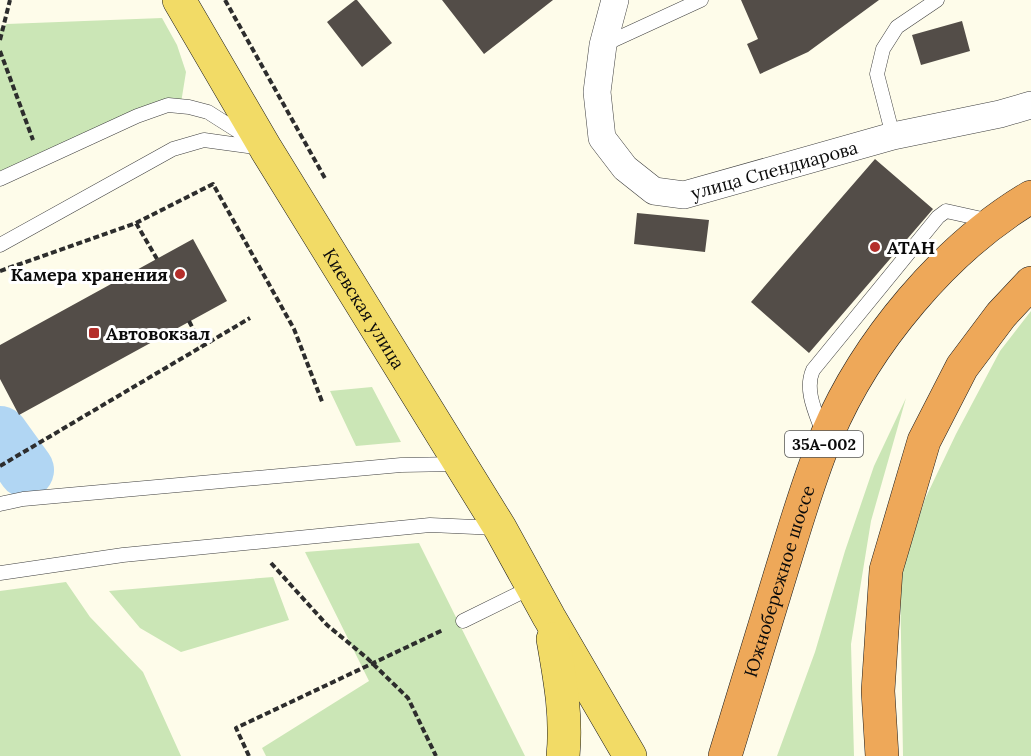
<svg xmlns="http://www.w3.org/2000/svg" width="1031" height="756" viewBox="0 0 1031 756" font-family="Lora,serif">
<style>
.green{fill:#cbe6b6}
.lines{fill:none;stroke-linecap:round;stroke-linejoin:round}
.river{stroke:#b1d6f3;stroke-width:56}
.building{fill:#534d48}
.lane-casing{stroke:#3e3e3e;stroke-width:15}
.street-casing{stroke:#3e3e3e;stroke-width:28}
.primary-casing{stroke:#1c1c1c;stroke-width:34}
.highway-casing{stroke:#1c1c1c;stroke-width:34}
.path{stroke:#2d2d2d;stroke-width:4;stroke-dasharray:6 3;stroke-linecap:butt}
.lane{stroke:#fff;stroke-width:14}
.street{stroke:#fff;stroke-width:27}
.primary{stroke:#f2db66;stroke-width:33}
.highway{stroke:#eea859;stroke-width:33}
.poi-dot{fill:#b42e2a;stroke:#fff;stroke-width:2}
.labels{text-anchor:middle;dominant-baseline:central;stroke-width:6;stroke-linejoin:round;paint-order:stroke}
.shield{fill:#fff;stroke:#545454;stroke-width:1.5}
.shield-label{font-size:16px;font-weight:bold;fill:#0b0b0b}
.street-label{font-size:18px;fill:#0b0b0b;stroke:#fff}
.poi-label{font-size:18px;font-weight:bold;fill:#0b0b0b;stroke:#fff;text-anchor:start}
</style>
<rect width="100%" height="100%" fill="#fefcea"/>
<!-- green -->
<path class="green" d="M162 18 177 45 186 72 181 103 0 171V28L7 24Z
M1031 311V756H903L900 578 925 499 956 434 1000 351Z
M372 387 401 442 356 446 330 391Z
M906 398 871 521 851 644 854 756H777L815 652 845 551 874 466Z
M419 543 525 756H266L262 748 369 681 305 552Z
M273 577 289 620 181 652 140 628 109 591Z
M66 582 90 617 143 672 181 756H0V591Z"/>
<g class="lines">
<!-- river -->
<path class="river" d="M0 434 26 470"/>
</g>
<!-- building -->
<path class="building" d="M355 0H357L392 43 362 67 327 22Z
M442 0H553L484 54Z
M741 0H879L808 52 760 74 747 44 758 39Z
M962 21 970 51 921 65 912 35Z
M875 159 933 209 809 353 751 302Z
M637 213 709 220 705 252 634 244Z
M193 239 227 301 19 415 0 379V345Z"/>
<g class="lines">
<!-- lane casing -->
<g class="lane-casing">
<path id="lane" d="M603 45 701 0
M893 136 877 74 883 49 897 27 937 0
M0 179 137 116 168 105 189 107 208 112 249 138
M0 245 173 149 204 140 261 148
M823 433C816 413 804 390 813 370L938 217 946 211 991 221
M0 504 23 499 401 465 457 464
M0 573 123 555 430 525 498 528
M463 621 532 587"/>
</g>
<!-- street casing -->
<g class="street-casing">
<g id="street">
<path id="s1" d="M615 0 603 45 597 92 602 138 625 168 654 191 684 195 893 136 1000 114 1031 105"/>
</g>
</g>
<!-- primary casing -->
<g class="primary-casing">
<g id="primary">
<path id="s2" d="M179 0 266 149 500 528 549 617 630 756"/>
<path d="M553 639C560 679 567 716 563 756"/>
</g>
</g>
<!-- highway casing -->
<g class="highway-casing">
<g id="highway">
<path id="s3" d="M725 756C744 694 763 631 782 569 796 524 809 478 827 435 866 343 945 248 1031 197"/>
<path d="M882 756 878 691 886 570 924 441 962 367 1001 315 1031 283"/>
</g>
</g>
<!-- path -->
<path class="path" d="M225 0 326 180
M0 40 10 0
M0 51 33 140
M136 223 157 259
M0 271 136 223 213 184 294 329 323 404
M189 321 202 346
M0 466 250 318
M271 563 327 625 367 658 408 698 436 756
M249 756 236 728 443 630"/>
<!-- lane -->
<use href="#lane" class="lane"/>
<!-- street -->
<use href="#street" class="street"/>
<!-- primary -->
<use href="#primary" class="primary"/>
<!-- highway -->
<use href="#highway" class="highway"/>
</g>
<!-- markers -->
<g class="poi-dot">
<circle cx="875" cy="247" r="6"/>
<circle cx="180" cy="274" r="6"/>
<rect x="88" y="327" width="12" height="12" rx="3"/>
</g>
<g class="labels">
<!-- shield labels -->
<rect class="shield" x="785" y="431" width="78" height="26" rx="4.5"/>
<g class="shield-label">
<text x="824" y="444">35А-002</text>
</g>
<!-- street labels -->
<g class="street-label">
<text stroke="none"><textPath href="#s1" startOffset="339">улица Спендиарова</textPath></text>
<text stroke="none"><textPath href="#s2" startOffset="360">Киевская улица</textPath></text>
<text stroke="none"><textPath href="#s3" startOffset="183">Южнобережное шоссе</textPath></text>
</g>
<!-- poi labels -->
<g class="poi-label">
<text x="887" y="247">АТАН</text>
<text x="168" y="274" text-anchor="end">Камера хранения</text>
<text x="106" y="333">Автовокзал</text>
</g>
</g>
</svg>
